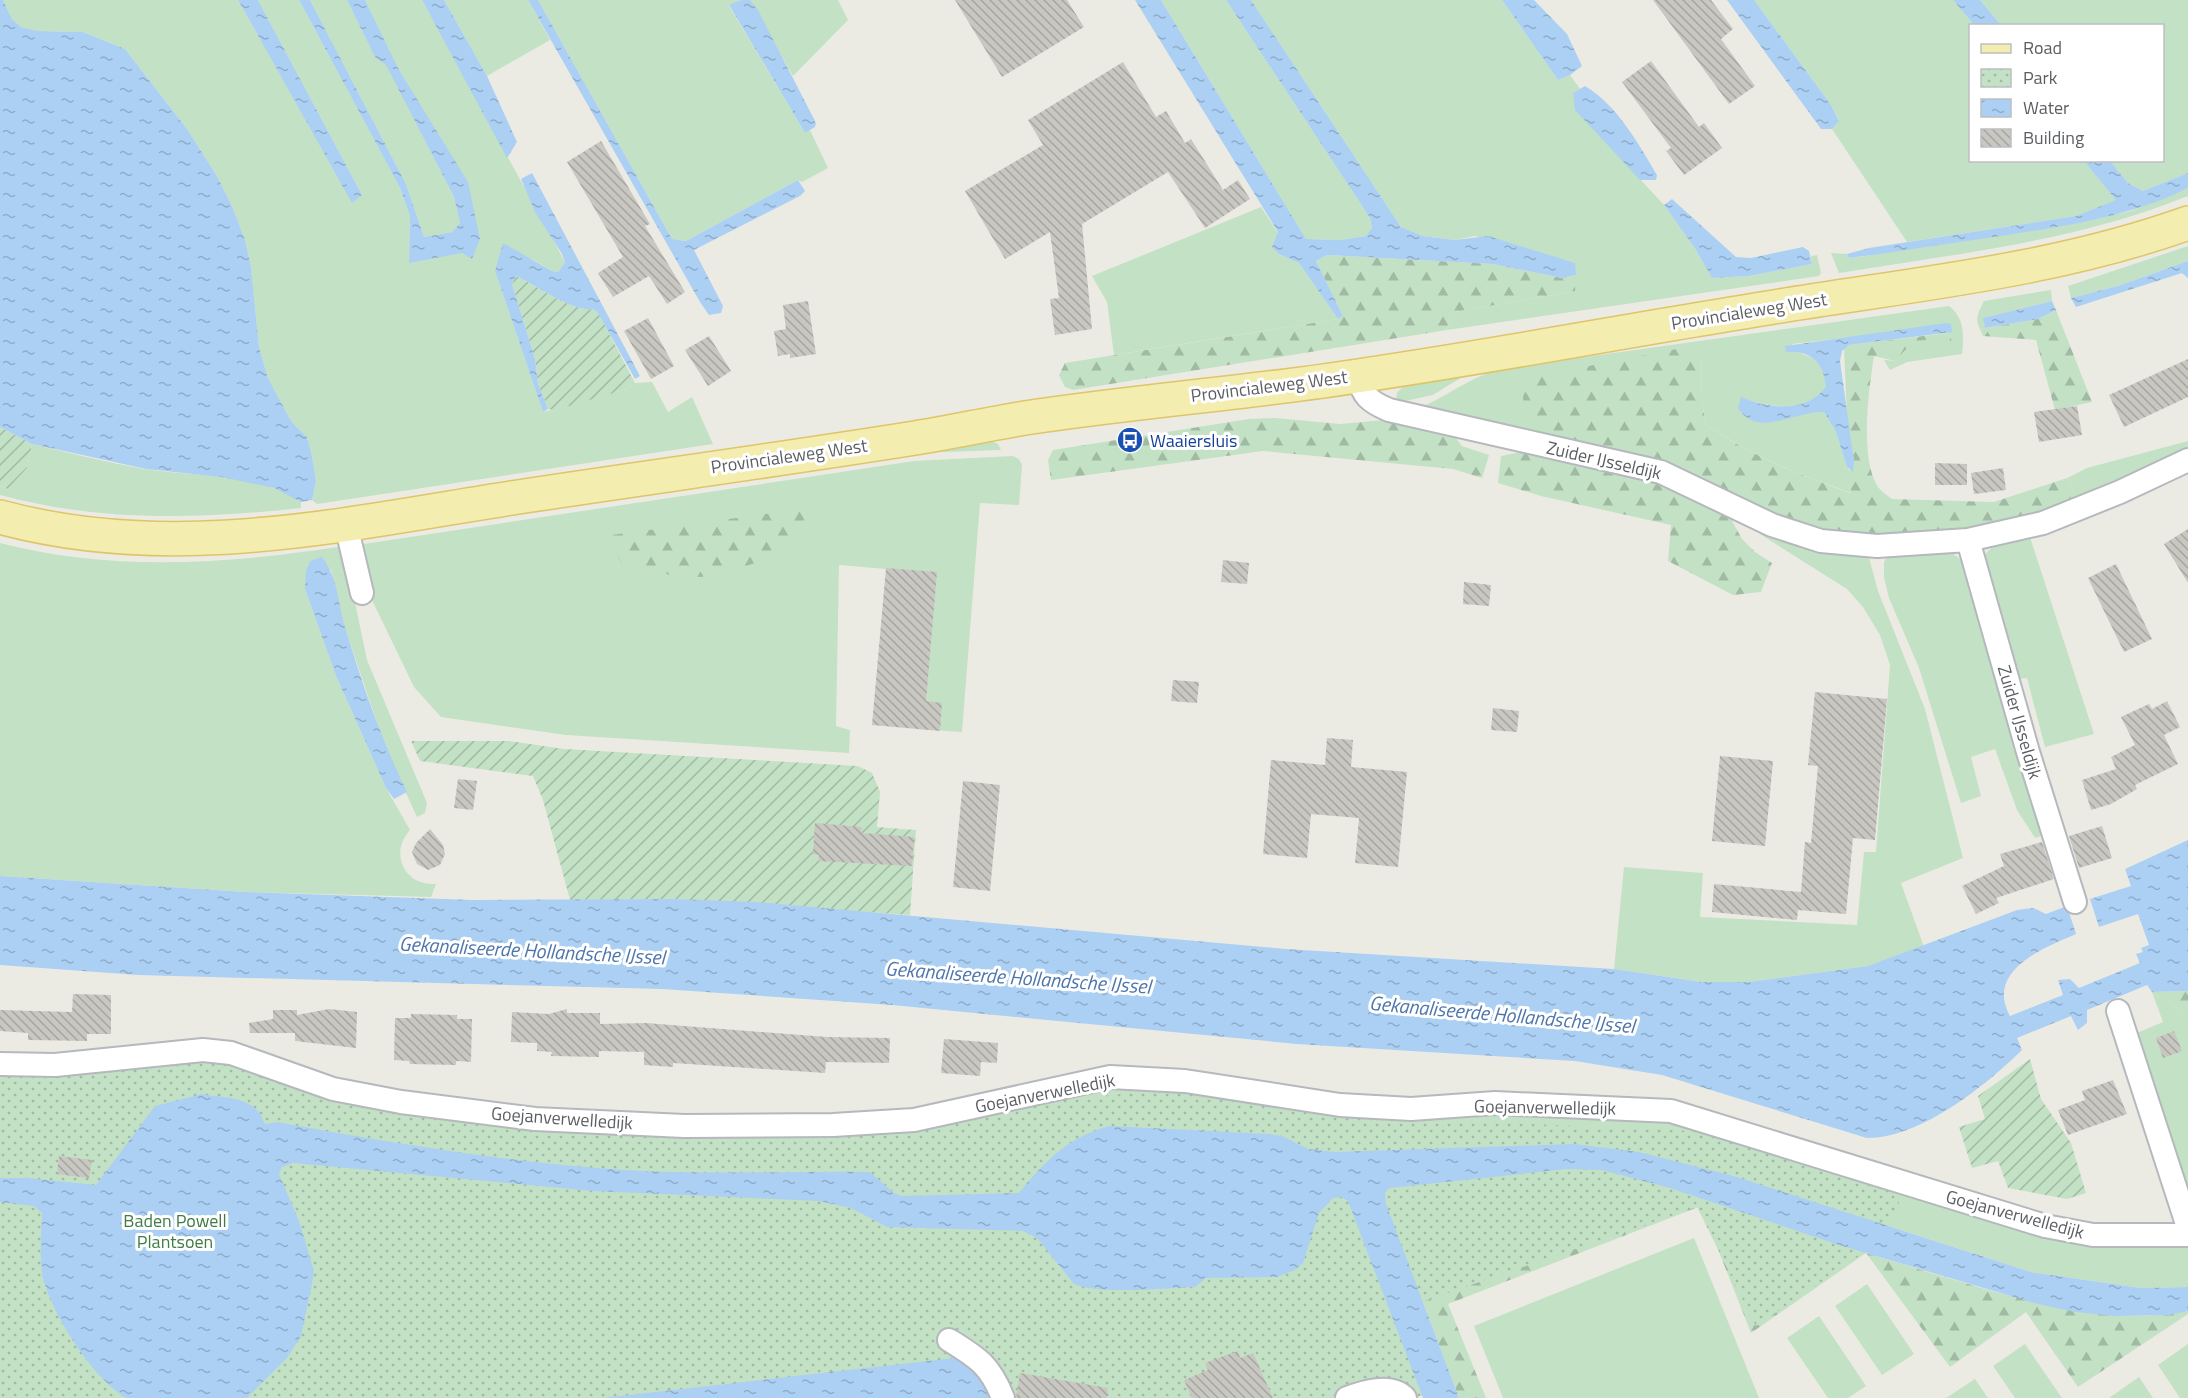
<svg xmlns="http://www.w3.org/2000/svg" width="2188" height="1398" viewBox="0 0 2188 1398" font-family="'Titillium Web',sans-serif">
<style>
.grass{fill:#c3e1c4}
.forest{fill:url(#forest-firs)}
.park{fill:url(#park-dots)}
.garden{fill:url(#garden-furrows)}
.water{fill:url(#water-ripples)}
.building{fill:url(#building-back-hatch)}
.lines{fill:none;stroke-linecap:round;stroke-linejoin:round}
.minor-casing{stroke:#b5b8bc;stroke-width:26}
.primary-casing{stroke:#dfc569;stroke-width:36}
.minor{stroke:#fff;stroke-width:22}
.primary{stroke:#f4edb0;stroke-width:33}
.labels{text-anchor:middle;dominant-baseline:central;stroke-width:6;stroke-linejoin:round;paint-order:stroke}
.street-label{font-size:18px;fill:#5b5e62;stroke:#fff}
.transit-label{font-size:18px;fill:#164399;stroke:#fff;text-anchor:start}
.park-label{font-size:18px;fill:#3f7d46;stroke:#fff}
.water-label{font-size:20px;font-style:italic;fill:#4f76ac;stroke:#fff}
</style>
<defs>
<pattern id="forest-firs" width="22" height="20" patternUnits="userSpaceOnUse" patternTransform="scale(1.5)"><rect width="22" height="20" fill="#c3e1c4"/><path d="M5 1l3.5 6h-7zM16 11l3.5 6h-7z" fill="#a1baa3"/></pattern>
<pattern id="park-dots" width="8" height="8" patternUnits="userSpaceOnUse" patternTransform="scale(1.5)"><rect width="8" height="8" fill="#c3e1c4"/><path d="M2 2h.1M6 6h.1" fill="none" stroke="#a1baa3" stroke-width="1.8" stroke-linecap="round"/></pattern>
<pattern id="garden-furrows" width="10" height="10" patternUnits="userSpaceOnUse" patternTransform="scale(1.5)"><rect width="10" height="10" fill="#c3e1c4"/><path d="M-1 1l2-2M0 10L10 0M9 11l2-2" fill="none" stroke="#a1baa3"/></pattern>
<pattern id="water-ripples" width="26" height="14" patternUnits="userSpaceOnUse" patternTransform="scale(1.5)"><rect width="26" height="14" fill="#abd0f4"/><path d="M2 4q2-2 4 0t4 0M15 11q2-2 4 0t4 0" fill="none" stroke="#8eacc9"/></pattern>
<pattern id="building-back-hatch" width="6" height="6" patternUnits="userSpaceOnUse" patternTransform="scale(1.5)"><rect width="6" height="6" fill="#c9c7c2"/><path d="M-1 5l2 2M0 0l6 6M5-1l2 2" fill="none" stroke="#a6a5a1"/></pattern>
</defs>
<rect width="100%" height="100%" fill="#ecebe3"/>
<!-- grass -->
<path class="grass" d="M3 0H238L352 202 362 195 258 0H299L400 188 410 216 409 263 480 239 365 0H422L565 262 558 272 552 271 532 259 495 271 543 412 627 389 635 383 652 382 668 412 692 397 713 444 317 504 312 500 316 481 312 456 307 437 291 421 268 378 259 347 251 267 245 240 232 206 217 176 187 129 125 49 83 32 38 31 21 27 12 19Z
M310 0H347L375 56 386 64 454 197 460 223 452 232 424 237 406 184Z
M444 0H528L550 40 487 76Z
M538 0H741L729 6 805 133 810 130 828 168 802 182 798 180 686 241 672 239Z
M750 0H838L848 20 793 76Z
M1161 0H1226L1370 218 1372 229 1366 236 1340 240 1306 239Z
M1251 0H1502L1558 80 1570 75 1580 89 1573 93 1576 110 1664 205 1694 247 1712 278 1749 276 1812 264 1811 256 1817 255 1821 273 1819 276 1447 330 1455 312 1575 291V263L1475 236 1456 240 1423 236 1401 227Z
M1754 0H1953L1974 25 1970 26V160L2084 161 2117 200 2076 216 1907 242 1832 129 1839 120 1831 105Z
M1980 0H2188V173L2143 191 2128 183 2110 161 2162 160V26L2001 25Z
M2188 188V196C2077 241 1957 254 1839 273L1831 253 1847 254 1849 258 1859 257 2091 220 2131 211Z
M1261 207 1278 233 1279 254 1299 263 1338 319 1114 355 1107 302 1092 276Z
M2188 246V261L2118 286 2071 298 2068 286Z
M2051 290 2052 301 1984 318 1985 328 1980 329C1974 319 1979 311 1984 301Z
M1949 306C1965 318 1964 337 1962 354L1907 362 1890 370 1884 360 1895 361 1907 345 1920 340 1953 343 1948 333 1900 331 1792 344C1808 365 1821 347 1827 387 1805 414 1770 407 1741 398L1770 422 1811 412H1824L1836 432 1847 467 1850 471 1852 493C1802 476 1750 455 1706 425L1702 403 1701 351 1550 436 1424 409V406C1452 393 1475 374 1506 368Z
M1475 369 1433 395 1396 403 1397 393 1405 384Z
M989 440 998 444 1001 450 917 453Z
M2188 441V452L2078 502 2067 478 2087 468Z
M32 444C69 453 106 462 144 469 195 477 257 472 301 502V508C199 519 100 522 0 495V486L8 489 27 468Z
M1013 456 1019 459 1022 465 1019 505 980 503 962 732 919 729 933 573 839 565 836 726 850 730 849 753 566 735 441 717 414 687 371 598 358 548 364 544 914 461Z
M1760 531 1868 554 1878 591 1925 709 1963 858 1901 883 1924 947 1868 966 1748 982H1702L1614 969 1624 867 1703 873 1700 917 1857 925 1864 852H1876L1890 665 1880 635 1863 607 1847 589 1760 534Z
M2028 531 2094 734 2045 747 2027 678 2011 680 1983 556 1998 542Z
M0 543C111 572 226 564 338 547L347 564 367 660 427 803 425 813 417 817 386 749 344 625 331 569 305 589 336 676 386 788 410 830C389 853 404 886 436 884L431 897 246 892 0 876Z
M1946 549 1963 561 2047 834 2035 838 2017 810 1995 749 1971 757 1981 796 1961 803 1919 668 1889 598 1884 578V562L1887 556Z
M2152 992 2188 1015V1200L2132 1035 2163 1022Z
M1132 1087 1635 1111 2000 1215 2188 1241V1287L2141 1288 2031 1272 1738 1177 1019 1193 597 1135 1068 1097Z
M1694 1238 1759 1398H1503L1474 1326Z
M1867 1284 1914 1354 1882 1375 1835 1306Z
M1819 1316 1866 1386 1848 1398H1828L1787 1338Z
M2025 1344 2062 1398H2015L1993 1366Z
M2188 1344V1398H2180L2158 1365Z
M2139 1377 2153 1398H2109Z
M1975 1379 1988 1398H1946Z"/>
<!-- forest -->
<path class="forest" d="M1327 255 1493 264 1562 278 1576 275 1575 291 1455 312 1447 330 1073 390 1065 387 1059 375 1065 363 1338 319 1343 316 1316 261Z
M2056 310 2092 402 2055 410 2036 340 1983 336 1980 329 2038 319Z
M1948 333 1953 343 1948 348C1918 335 1915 339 1895 361L1874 356C1869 388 1859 458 1878 487 1881 491 1888 496 1892 499L1994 502 2067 478 2078 502 2032 519 1917 538 1829 535 1550 436C1527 422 1518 408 1526 382L1537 376 1692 346 1701 351 1702 403 1706 425C1749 455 1802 476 1851 493L1850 471 1854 461 1847 415 1844 349 1849 345Z
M1275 418 1340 424 1384 420 1455 437 1462 446 1489 455 1482 478 1453 469 1263 451 1051 480 1048 460 1053 450 1249 419Z
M1542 448 1639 473 1726 510 1742 539 1755 552 1772 563 1761 592 1733 595 1668 561 1671 525 1541 496 1498 483 1501 456Z
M838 504 776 556 716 576 678 578 648 567 625 568 613 549 612 535Z
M2188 991V1015L2152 992Z
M1567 1169 1602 1170 1634 1177C1665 1186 1694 1198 1725 1208 1795 1231 1866 1253 1938 1275 2019 1299 2102 1327 2188 1311V1314L2078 1387 2026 1312 1950 1367 1866 1253 1751 1333 1701 1206 1448 1304 1486 1398H1459L1386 1204 1385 1193 1388 1188Z"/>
<!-- park -->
<path class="park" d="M149 1061 227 1062 335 1097 682 1132 973 1114 1061 1100 1183 1088 1411 1119 1713 1132 1902 1196 1881 1241 1756 1326 1697 1207 1410 1306 1433 1391 1415 1398H0V1074Z"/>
<!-- garden -->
<path class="garden" d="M516 276C535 285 573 312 593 309L599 314 635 383 627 389 555 410 548 409 538 384 535 359 512 284Z
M0 427 32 444 27 468 8 489 0 486Z
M411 741H509L564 749 858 766 872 773 880 792 877 827 916 830 910 915 675 899 570 900 543 800 533 776 420 761Z
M2030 1059 2041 1099 2071 1143 2086 1193 2067 1199 2008 1188 1998 1161 1972 1168 1959 1127 1985 1119 1978 1096Z"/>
<!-- water -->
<path class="water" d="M0 0H3L12 19 21 27 38 31 83 32 125 49 187 129 217 176 232 206 245 240 251 267 259 347 268 378 291 421 307 437 312 456 316 481 312 500 301 502 274 488 221 477 146 469 32 444 0 427Z
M238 0H258L362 195 352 203Z
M299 0H310L406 184 424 237 452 232 460 223 454 197 386 65 375 57 347 0H365L399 70 468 182 480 239 472 259 462 253 409 263 410 216 400 188Z
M422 0H444L487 76 517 142 507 158Z
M528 0H538L672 239 686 241 798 180 805 191 800 196 694 250 723 306 721 313 709 315 700 302Z
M741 0H750L758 10 816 123 815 127 805 133 729 5Z
M1135 0H1161L1306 239 1340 240 1366 236 1372 228 1370 218 1226 0H1251L1401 227 1423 236 1455 240 1488 236 1575 263 1576 275 1562 278 1493 264 1327 255 1316 261 1343 316 1338 319 1299 263 1279 254 1272 247 1278 232Z
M1502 0H1534L1567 34 1582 66 1570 75 1558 80Z
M1727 0H1754L1831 105 1839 121 1832 129H1821Z
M1953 0H1980L2001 25H1974Z
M1585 86C1617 105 1638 143 1657 175L1656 180H1640L1575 110 1573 93Z
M2084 161H2110L2128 183 2143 191 2188 173V188C2124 220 2050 228 1980 239 1936 245 1893 253 1849 258L1847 254 1869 248 2076 216 2116 200Z
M532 173 640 376 635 379 598 313 593 309C572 312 536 285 516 276L512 284 535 359 538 384 548 409 543 412 495 271 503 243 552 271 558 272 565 262 562 254 535 212 521 179Z
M1672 199 1736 257 1751 258 1803 247 1809 251 1812 264 1749 276 1712 278 1694 247 1664 205Z
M2188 261V278L2182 273 2076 307 2071 298 2118 286Z
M2052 301 2056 310 2038 319 1985 328 1983 318Z
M1946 323 1951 324 1952 332 1849 345 1842 351 1840 361 1854 461 1853 472 1847 467 1836 432 1824 412C1793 411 1758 439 1738 408L1741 397C1769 409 1806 413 1826 387 1824 363 1811 350 1786 352L1785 346Z
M322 557C338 577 338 603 345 627 362 683 381 739 407 792L394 799 386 788 336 676 305 589 306 571 310 561Z
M2188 840V991L2152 992 2147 985 2087 1010V1023L2078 1030 2071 1016 2017 1038 2022 1050C1985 1086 1921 1138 1867 1138L1662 1075 1575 1061 1297 1044 892 1005 662 989 138 975 0 965V876L246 892 473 900 674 899 756 902 1286 949 1614 969 1702 982H1748L1868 966 2017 910 2033 908 2046 914 2067 906 2076 934C2043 948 1985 971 2010 1016L2063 995 2058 980 2070 979 2079 988 2140 963 2136 954 2143 952 2141 948 2149 945 2138 914 2099 927 2090 899 2131 886 2125 869Z
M202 1094C220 1098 244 1096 258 1111 261 1114 263 1120 265 1124L277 1122C392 1143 507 1162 624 1170 706 1175 788 1171 870 1172L894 1193 902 1196 1019 1193C1045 1161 1069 1136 1110 1126L1269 1134 1282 1136 1308 1149 1335 1152 1573 1144 1639 1152 1737 1177 2031 1272 2141 1288 2188 1287V1311L2169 1315 2115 1316 2075 1312 2034 1303 1839 1245 1670 1188 1602 1170 1567 1169 1389 1188 1385 1193 1386 1204 1459 1398H1423L1348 1201 1341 1197 1333 1198 1319 1213 1303 1263 1295 1270 1277 1277 1206 1278 1195 1287C1165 1288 1100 1295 1074 1284L1037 1238 1023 1231 887 1227 851 1208 819 1201 593 1191 293 1163 282 1167 279 1174 299 1221 314 1271 312 1284 301 1336 287 1358 247 1398H126C92 1377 56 1320 44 1282 39 1266 41 1230 42 1213L34 1206 0 1202V1178H27L96 1185 155 1106Z
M955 1358 977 1362 990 1398H602Z"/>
<!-- building -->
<path class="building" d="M955 0H1067L1084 27 1002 77Z
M1653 0H1711L1733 29 1721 39 1755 86 1729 104Z
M1651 61 1699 127 1704 123 1722 148 1684 175 1666 151 1671 148 1622 82Z
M1123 62 1156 117 1166 111 1185 143 1191 139 1223 190 1238 180 1250 199 1205 228 1168 172 1082 224 1092 329 1055 335 1050 299 1059 298 1050 232 1005 259 965 191 1043 145 1028 120Z
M601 141 650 224 645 226 685 292 667 304 649 276 613 297 598 273 623 257 567 162Z
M808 301 816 354 790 358V354L778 356 774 331 786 329 783 305Z
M648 318 674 366 651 379 624 331Z
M709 336 731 371 708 386 685 350Z
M2188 359V397L2124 427 2109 395Z
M2077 406 2082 435 2039 442 2034 412Z
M1935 463 1967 464V485H1935Z
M2003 468 2006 490 1974 494 1971 473Z
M2188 529V583L2164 544Z
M1223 560 1249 563 1247 584 1221 582Z
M2116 564 2152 639 2124 652 2088 578Z
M886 568 937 572 926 701 942 703 940 731 872 725Z
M1464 582 1491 585 1489 606 1463 604Z
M1173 680 1199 682 1197 703 1171 701Z
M1815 692 1887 699 1875 840 1853 838 1846 914 1798 910 1797 920 1712 912 1714 884 1801 892 1805 842 1811 843 1818 766 1808 765Z
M2167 701 2180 727 2164 735 2178 764 2135 785 2137 789 2111 804 2091 810 2082 780 2116 769 2111 757 2135 745 2121 717 2149 704 2152 709Z
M1493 708 1519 711 1517 732 1491 730Z
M1327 738 1353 740 1351 767 1407 772 1398 867 1355 863 1359 818 1311 814 1307 858 1263 854 1271 760 1325 765Z
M1720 756 1773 761 1765 846 1712 841Z
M458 779 477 781 473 810 454 808Z
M963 781 1000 785 990 891 953 887Z
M815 823 862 827 861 833 914 837 912 866 818 861 819 855 813 854Z
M2102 826 2112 858 2079 868 2069 836Z
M430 829 443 845 445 854 440 865 428 870 417 864 412 852 416 843Z
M2042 842 2054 879 1996 898 1999 903 1976 914 1962 886 2004 866 2000 854Z
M73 994 111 995V1034H87V1041L28 1040V1033L0 1031V1010L72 1012Z
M329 1009 357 1012 356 1048 295 1041V1033H250L249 1023 273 1019V1010H297V1015Z
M567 1009V1013H600V1024L646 1023 827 1037 890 1038 889 1063 826 1062 825 1073 673 1063V1067L644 1065V1052L599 1051V1057L551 1056 552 1052 537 1051V1043L511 1042 512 1012 549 1014Z
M411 1014 457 1015V1019H472L471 1062 456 1061V1065L410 1064 409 1061 394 1060 395 1018H411Z
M2174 1031 2182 1051 2163 1058 2156 1038Z
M944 1039 998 1043 997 1063 981 1062 980 1076 941 1073Z
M2113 1080 2127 1114 2068 1135 2058 1110 2085 1100 2082 1091Z
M59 1156 92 1160 89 1178 57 1174Z
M1238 1351 1240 1358 1253 1353 1273 1398H1192L1184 1380 1208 1370 1205 1363Z
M1020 1373 1108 1388 1107 1398H1016Z"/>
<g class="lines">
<!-- minor casing -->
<g class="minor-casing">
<path id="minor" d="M1358 375C1362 396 1370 402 1389 410L1661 472 1772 525 1821 541 1877 546 1968 540 2043 523 2120 492 2188 460
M346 525 362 593
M1968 540 2028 752 2075 902
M2118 1011 2188 1227
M0 1064 55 1065 203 1050 231 1053 333 1089 401 1102 535 1119 684 1126 833 1125 914 1120 1110 1077 1185 1081 1340 1105 1411 1109 1495 1103 1671 1111 2045 1226 2093 1235H2188
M949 1340C978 1358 990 1365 1003 1398
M1347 1398C1363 1392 1391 1383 1405 1398"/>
</g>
<!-- primary casing -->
<g class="primary-casing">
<path id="primary" d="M0 517C173 564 345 524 518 497 650 477 783 459 915 438 952 432 988 424 1025 418 1117 404 1209 396 1301 384 1459 363 1616 332 1774 307 1914 284 2054 271 2188 223"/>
</g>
<!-- minor -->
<use href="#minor" class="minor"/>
<!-- primary -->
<use href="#primary" class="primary"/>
</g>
<!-- icons -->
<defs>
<g id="bus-disc" transform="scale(1.35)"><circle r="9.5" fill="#1a4fb4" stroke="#fff"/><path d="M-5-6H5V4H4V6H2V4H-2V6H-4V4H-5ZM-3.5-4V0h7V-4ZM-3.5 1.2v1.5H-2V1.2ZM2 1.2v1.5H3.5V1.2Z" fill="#fff"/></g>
</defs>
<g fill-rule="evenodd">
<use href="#bus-disc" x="1130" y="440"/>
</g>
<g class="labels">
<!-- street labels -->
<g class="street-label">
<text transform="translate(1749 311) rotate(-9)">Provincialeweg West</text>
<text transform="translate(1269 386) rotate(-7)">Provincialeweg West</text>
<text transform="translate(789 456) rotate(-8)">Provincialeweg West</text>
<text transform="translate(1604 460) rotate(13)">Zuider IJsseldijk</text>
<text transform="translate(2020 722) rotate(74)">Zuider IJsseldijk</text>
<text transform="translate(1045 1093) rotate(-11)">Goejanverwelledijk</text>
<text transform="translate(1545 1107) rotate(1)">Goejanverwelledijk</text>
<text transform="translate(562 1118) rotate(4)">Goejanverwelledijk</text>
<text transform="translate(2015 1214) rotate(15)">Goejanverwelledijk</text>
</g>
<!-- transit labels -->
<g class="transit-label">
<text x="1150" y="440">Waaiersluis</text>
</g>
<!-- park labels -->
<g class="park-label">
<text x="175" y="1220">Baden Powell<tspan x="175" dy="21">Plantsoen</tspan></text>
</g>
<!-- water labels -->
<g class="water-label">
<text transform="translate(532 950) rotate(3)">Gekanaliseerde Hollandsche IJssel</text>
<text transform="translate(1018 977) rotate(4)">Gekanaliseerde Hollandsche IJssel</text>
<text transform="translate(1502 1014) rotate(5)">Gekanaliseerde Hollandsche IJssel</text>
</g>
</g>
<!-- legend -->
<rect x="1969" y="24" width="195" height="138" fill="#ffffff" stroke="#bdbfc0" stroke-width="1.5"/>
<rect x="1981" y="44" width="30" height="9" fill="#f4edb0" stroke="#bdbfc0" stroke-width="1.5"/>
<text x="2023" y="54" font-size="18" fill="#5b5e62">Road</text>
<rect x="1981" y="69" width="30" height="18" fill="url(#park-dots)" stroke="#bdbfc0" stroke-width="1.5"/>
<text x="2023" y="84" font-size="18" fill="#5b5e62">Park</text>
<rect x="1981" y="99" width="30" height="18" fill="url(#water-ripples)" stroke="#bdbfc0" stroke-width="1.5"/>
<text x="2023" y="114" font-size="18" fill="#5b5e62">Water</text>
<rect x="1981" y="129" width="30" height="18" fill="url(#building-back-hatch)" stroke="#bdbfc0" stroke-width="1.5"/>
<text x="2023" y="144" font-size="18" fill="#5b5e62">Building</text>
</svg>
